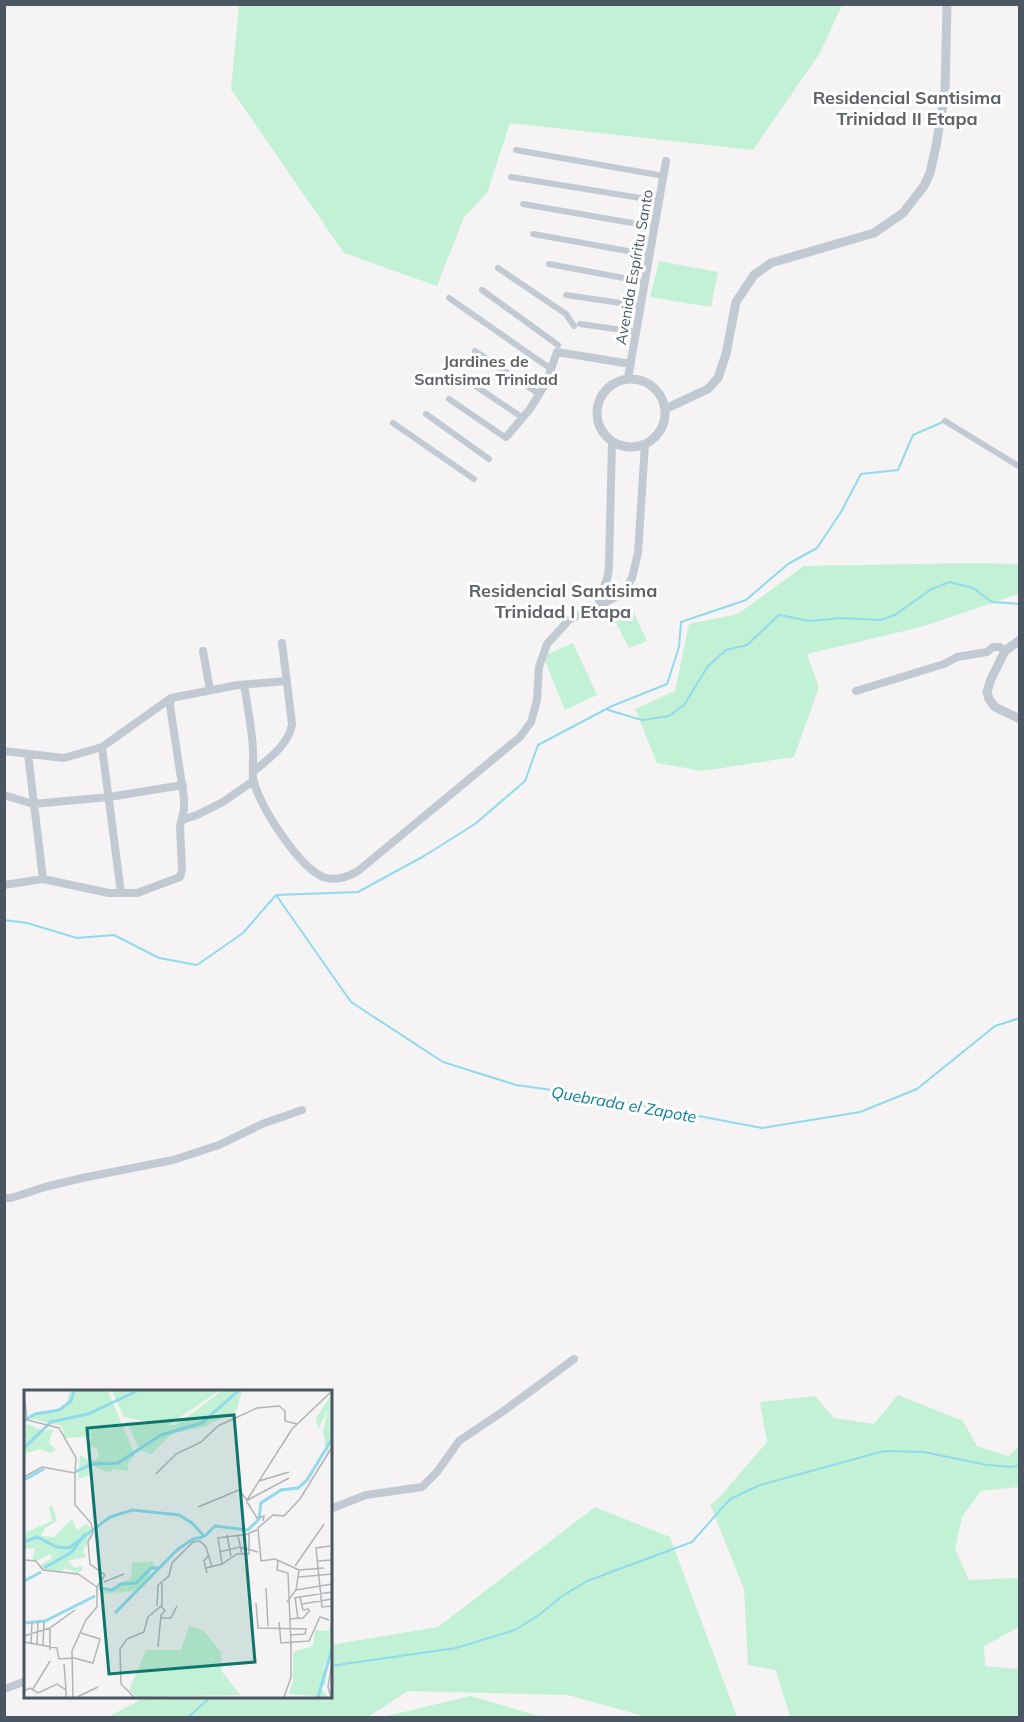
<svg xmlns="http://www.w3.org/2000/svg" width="1024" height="1722" viewBox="0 0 1024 1722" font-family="Mulish,sans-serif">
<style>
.green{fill:#c3f1d5}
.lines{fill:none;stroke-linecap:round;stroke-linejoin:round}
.stream{stroke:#90daee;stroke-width:2}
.pedestrian{stroke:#c1cad2;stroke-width:6}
.minor{stroke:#c1cad2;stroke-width:8}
.tertiary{stroke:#c1cad2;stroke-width:9}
.labels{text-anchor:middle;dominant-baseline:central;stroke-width:6;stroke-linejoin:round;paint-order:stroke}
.street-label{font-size:15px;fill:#4a5661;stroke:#fff}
.neighbourhood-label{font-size:16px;font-weight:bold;fill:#5f6368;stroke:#fff}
.water-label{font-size:16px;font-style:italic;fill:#0c7c9b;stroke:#fff}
.quarter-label{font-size:18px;font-weight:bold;fill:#5f6368;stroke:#fff}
.inset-river{fill:none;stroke:#90daee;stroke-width:3}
.inset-road{fill:none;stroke:#b1b4b9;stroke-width:1.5}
.view{fill:#0f766e;fill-opacity:0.15;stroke:#0f766e;stroke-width:3}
.inset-edge{fill:none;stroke:#4a5661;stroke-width:3}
</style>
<rect width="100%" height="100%" fill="#f5f3f3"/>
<!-- green -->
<path class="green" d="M239 5V4L842 5 820 53 753 150 510 123 487 193 464 217 437 286 344 253 231 89Z
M659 261 718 272 711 307 650 297Z
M976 563 1019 564V594L921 627 807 654 819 687 794 757 702 771 657 763 635 709 675 691 689 624 738 614 804 566Z
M633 611 647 641 629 648 615 621Z
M573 643 597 695 565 710 543 656Z
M898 1395 963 1421 977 1446 1008 1456 1019 1447V1489L1018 1487 981 1491 962 1517 955 1549 969 1580 1019 1578V1627L984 1646 985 1666 1019 1669V1717H790L776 1670 748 1665 744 1589 710 1504 716 1501 767 1442 760 1402 815 1396 834 1418 874 1424Z
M595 1507 670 1537 737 1717H647L568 1695 408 1691 368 1717H108L146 1697 330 1696V1645L438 1627Z
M471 1696 535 1715 555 1717H382Z"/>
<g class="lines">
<!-- stream -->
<path class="stream" d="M608 710 642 720 669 716 684 705 708 666 726 650 747 645 779 615 810 621 841 618 880 620 895 615 930 590 949 582 973 588 992 602 1020 604
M276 895 358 892 424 856 475 824 525 781 538 745 612 706 667 684 679 647 681 622 746 600 788 564 817 548 841 512 861 474 898 470 913 435 945 421
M276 895 351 1002 443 1062 516 1085 588 1095 762 1128 860 1112 917 1089 995 1026 1020 1018
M4 920 27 923 77 938 114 935 159 958 197 965 243 933 276 895
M330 1666 456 1648 515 1630 539 1615 562 1596 587 1581 692 1542 730 1499 760 1485 884 1451 924 1452 987 1465 1012 1467 1020 1465
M187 1718 212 1696"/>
<!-- pedestrian -->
<path class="pedestrian" d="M516 150 664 176
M511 177 659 201
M523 204 655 227
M533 234 650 255
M549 264 645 282
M498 268 566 314 574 326
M482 290 558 345
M566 295 641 306
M449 298 551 369
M580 324 636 332
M475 351 539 394
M465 379 523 418
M449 399 506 438
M426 414 489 459
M945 421 1020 467
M393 423 474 479"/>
<!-- minor -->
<path class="minor" d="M628 378 666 161
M508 435 530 409 546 383 557 352 631 364
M600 603 599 600 608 576 609 565 612 442
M203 651 210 690
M243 686 245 690C248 710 252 730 253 749 254 760 251 772 254 782 260 807 299 867 323 877 335 881 348 877 358 871L520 737 531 722 537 700 539 667 547 644 569 620 614 598 626 588 632 578 638 553 645 444
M856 691 944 664 957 657 987 652 993 647H1000L1005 651
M102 747 121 893
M4 751 64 758 102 747 171 698 238 685 287 681
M28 754 43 879
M253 772C268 759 289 745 292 724L282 643
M4 795 33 804 109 797 183 785
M182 820 197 815 223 802 253 781
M4 885 43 879 109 893H137L180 877 182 870 180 826 184 810V798L170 706 171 698
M4 1198H11L45 1187 82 1178 173 1160 219 1145 262 1124 302 1110
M330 1509 366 1495 422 1487 437 1472 459 1441 505 1410 574 1359
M4 1689 26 1681"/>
<!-- tertiary -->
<path class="tertiary" d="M597 413a34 34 0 1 1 68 0a34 34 0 1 1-68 0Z
M665 409 708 389 718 378 726 354 736 302 754 275 771 263 874 233 903 213 924 186 930 173 936 146 945 93 947 4
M1020 640 1005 651 991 679 987 692 989 699 995 707 1020 719"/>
</g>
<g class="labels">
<!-- street labels -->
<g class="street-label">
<text transform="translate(634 267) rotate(-80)">Avenida Espíritu Santo</text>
</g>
<!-- neighbourhood labels -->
<g class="neighbourhood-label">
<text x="486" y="361">Jardines de<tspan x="486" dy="18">Santisima Trinidad</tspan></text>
</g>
<!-- water labels -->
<g class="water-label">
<text transform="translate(624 1104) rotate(10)">Quebrada el Zapote</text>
</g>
<!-- quarter labels -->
<g class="quarter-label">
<text x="907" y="97">Residencial Santisima<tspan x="907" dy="21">Trinidad II Etapa</tspan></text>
<text x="563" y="590">Residencial Santisima<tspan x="563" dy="21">Trinidad I Etapa</tspan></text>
</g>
</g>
<!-- overview -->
<g transform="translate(24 1390)">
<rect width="308" height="308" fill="#f5f3f3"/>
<path d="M46 1H84L111 65 103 75 105 81 89 79 85 83 69 76 63 86 54 89 56 65 67 72 75 67 73 58 62 56 69 46 41 48 38 36 4 28 7 24 41 18ZM88 1H195L144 35H152L198 1H218L212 21 182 36 148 44 127 64 116 60 102 31 141 35 100 27ZM307 5V50L303 65 299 41 304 20 294 39 292 28ZM0 33 20 41 29 39 25 53 32 59 27 63 16 59 0 64ZM28 115 33 131 21 138 17 146 30 147 48 129 53 140 62 134 66 137 68 145 59 161 62 167 44 171 51 178 57 176 59 179 53 183 41 178 38 182 19 179 16 175 28 168 27 164 12 171 8 170 11 158 0 159V143L28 131 25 117ZM128 171 131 178 126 181 125 191 109 201 75 204 107 188 108 173ZM307 229V261L300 277 302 293 297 298 304 307 265 304 269 291V262L289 256 291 240 305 241ZM165 236 179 240 197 262V280L216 305 113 307 105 300 122 260H157Z" fill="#c3f1d5"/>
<path class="inset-river" d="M0 31 11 24 35 20 47 11 50 1M0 58 27 32 64 24 113 1M51 82 68 74 94 73 137 45 178 33 214 1M0 90 20 79M181 146 191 136 224 140 235 129 237 113 257 100 274 98 283 90 308 49M0 152 13 147 33 157 45 158 86 127 108 120 155 125 168 133 181 147M20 178 48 162 61 144M0 191 17 182M75 198 88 200 97 194 112 193 127 178H135M91 223 153 160 169 149 179 147M1 233 21 231 71 206M294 307 308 259"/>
<path class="inset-road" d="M0 2 3 30 35 38 52 68 51 83M51 83V115L67 133 69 143 64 152 66 174 81 185 73 197M132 84 152 64 177 52 194 36 233 18 255 16 261 21V31L273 34M0 87 18 77 51 83M235 91 265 82M222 111 265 88M223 112 233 128 240 126 239 131M174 117 215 100 223 110 268 39 308 1M203 145 207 166M214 146 218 164M306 156 292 158 298 217 308 216M195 162 216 157 234 162M0 170 12 171 19 180 54 184 73 197M254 170 253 180 264 183 267 256V287L260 307M293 171 307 170 308 177M198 174 194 148 225 144M271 176 300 134M182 178 198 174 213 164H225V143L233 140M275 180 300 178M183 183 180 171 185 165M275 187 308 184M80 192 100 184M138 193V216M242 198 244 236M272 200 308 194M271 207 274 229M276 207 279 220 285 219M270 208 308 202M263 212 272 200 275 180 251 169 237 171 234 138 249 125 260 126 276 109 308 57M232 213 234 238 282 239 281 244 266 245M278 214 308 209M133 216 134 195 145 186 148 173 169 152 176 151 182 157 188 177M136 228H147L153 216M265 229 279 228 286 220M255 232 257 253 285 251 296 227 305 230M0 246 26 238M0 252 33 258 35 269 50 268 69 273 76 249 57 243M7 254 8 232M13 255 14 231M19 255 20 232M26 260V238L51 220M40 274 42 299M9 299 26 271M0 301 6 298 14 303 33 294 42 300V307M49 307 48 261 62 230 73 217V197M53 307 74 297M110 307 97 294 96 259 103 249 120 242 124 227 137 216 141 221 137 225 134 257M307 307 304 297 308 273"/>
<path class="view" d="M210 25 231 272 85 284 63 38Z"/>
<rect width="308" height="308" class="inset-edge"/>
</g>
<!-- border -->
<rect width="1024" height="1722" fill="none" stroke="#4a5661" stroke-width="12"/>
</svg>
